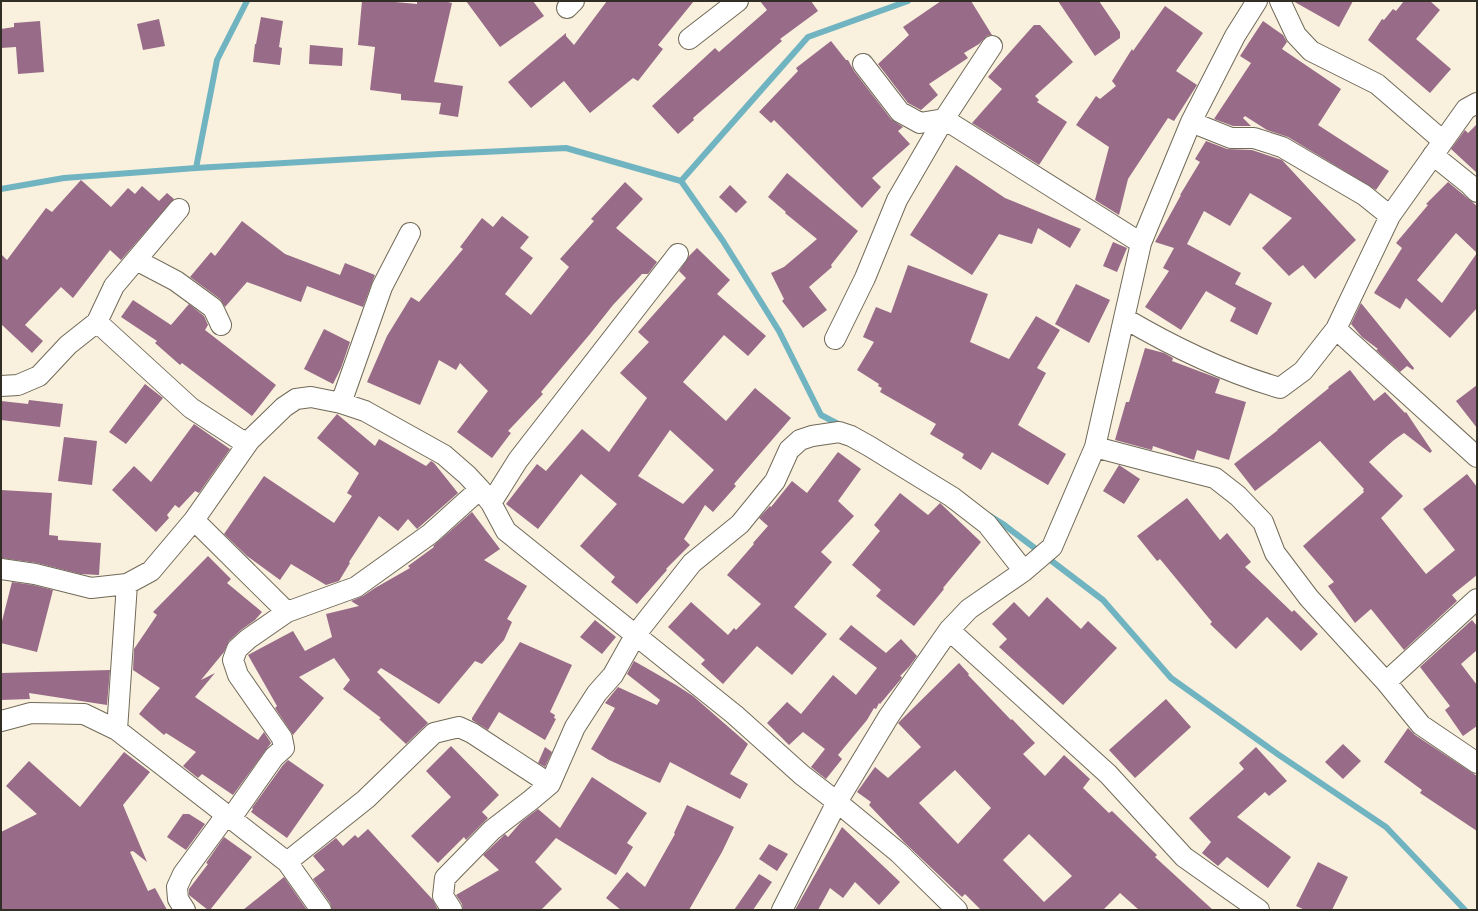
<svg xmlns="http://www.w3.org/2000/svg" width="1478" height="911" viewBox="0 0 1478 911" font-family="'Space Grotesk',sans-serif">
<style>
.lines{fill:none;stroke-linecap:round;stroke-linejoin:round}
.stream{stroke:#71b4c1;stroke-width:6}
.building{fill:#986b88;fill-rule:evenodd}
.minor-casing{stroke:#716a59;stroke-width:22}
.minor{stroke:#fff;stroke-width:20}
</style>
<rect width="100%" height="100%" fill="#f9f0dd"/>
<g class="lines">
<!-- stream -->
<path class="stream" d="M196 168 217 60 247 1
M681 181 808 37 908 1
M1 189 64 178 196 168 440 154 566 148 681 181 723 241 779 331 821 415 842 426
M990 516 1003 524 1103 600 1171 678 1279 755 1386 827 1465 910"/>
</g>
<!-- building -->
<path class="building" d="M362 1H384L417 4V1H444L452 3 434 82 463 86 458 117 439 114 441 103 401 100V94L370 90 375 47 358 45Z
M466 1H533L544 16 500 47Z
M607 1H694L658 45 663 49 638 81 633 78 590 113 564 81 531 108 508 82 566 33V36L574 45Z
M760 1H811L818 11 780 39 782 41 693 118 694 120 678 134 652 106 715 48 719 52 767 10Z
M941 1H971L992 35 987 36 979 44 964 53 968 58 929 84 938 95 921 110 908 103 878 64 909 35 903 27Z
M1058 1H1099L1120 32V38L1095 56Z
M1293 1H1353L1339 27Z
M1404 1H1430L1440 10 1416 39 1451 69 1430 93 1368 40 1382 19 1384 20 1393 9 1396 11Z
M1165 6 1203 33 1176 71 1197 85 1174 121 1168 118 1128 179 1119 215 1095 200 1109 147 1076 125 1096 96 1100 99 1116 86 1112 81 1132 49 1133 51Z
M261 17 283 21 279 47 282 48 280 65 253 62 255 44H256Z
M159 19 165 46 143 50 137 24Z
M40 21 44 72 18 74 16 47 1 48V29L14 27V23Z
M1263 21 1283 35 1287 42 1282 49 1341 89 1318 125 1389 171 1376 190 1288 137 1267 130 1245 116 1243 118 1251 126H1233L1214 119 1251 63 1240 56Z
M1034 25H1040L1073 62 1035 96 1039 100 1037 102 1067 122 1039 165 972 123 1002 89 988 77Z
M831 41 846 60H848L854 71 891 119 903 127 898 131 910 144 872 178 881 187 862 208 774 120 771 123 759 112 798 71 796 68Z
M310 45 343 48 342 66 309 64Z
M1477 124V173L1451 149 1465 130 1468 133Z
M1206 141 1227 149 1252 150 1282 160 1356 240 1315 279 1303 265 1289 276 1262 248 1292 218 1250 193 1230 226 1204 211 1187 244 1241 273 1235 284 1272 303 1257 335 1230 321 1236 308 1206 291 1181 330 1145 307 1169 271 1163 268 1174 248 1155 242 1181 195H1180L1200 162 1195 159Z
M956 165 1005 198 1081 229 1070 248 1038 228 1032 244 999 234 972 275 910 235Z
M787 173 858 231 831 265 832 267 809 287 827 310 803 328 782 301 784 299 771 273 784 267 817 239 785 213 786 212 768 197Z
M81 180 111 207 128 188 135 194 142 186 159 201 167 193 174 199 121 260 110 250 73 298 61 287 25 325 43 341 32 353 1 324V254L7 260 46 208 52 212Z
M625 182 643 199 616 228 657 262 648 274H642L613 305 590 334 541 392 543 394 508 431 511 433 492 458 457 432 488 391 460 363 456 370 439 360 420 405 367 382 387 336 411 297 419 302 463 249 460 247 482 218 493 227 502 216 529 237 520 248 533 258 505 294 531 315 569 267 560 259 594 221 591 219Z
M1448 182 1477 206V308L1450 338 1406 298 1400 309 1374 293 1402 248 1396 243 1428 205 1426 204ZM1456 233 1477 253 1442 303 1417 280Z
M730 185 747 202 736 213 719 197Z
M242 221 285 254 340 275 345 263 375 275 363 307 307 286 301 302 247 282 225 307 220 299 190 277 211 252 215 256Z
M1113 242 1127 248 1117 272 1103 266Z
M697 248 730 280 717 294 766 336 748 356 724 335 683 382 726 421 755 388 791 418 734 484 736 486 713 512 705 505 684 539 690 545 666 569 667 570 637 604 611 582 615 577 580 546 617 504 581 474 538 529 506 504 537 464 546 471 582 429 609 452 647 398 620 373 649 342 638 332 686 278 679 271 689 256ZM670 430 714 470 683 504 638 476Z
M908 265 988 294 970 342 1009 359 1036 316 1060 330 1037 368 1046 373 1018 425 1066 454 1048 485 992 452 981 470 962 458 964 454 930 434 936 424 880 392 882 388 878 386 879 384 857 370 874 342 863 337 876 307 891 313Z
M1076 284 1110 300 1089 343 1055 324Z
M133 300 171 325 189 304 204 316 208 325 205 330 276 385 252 416 182 363 180 365 155 343 157 341 121 317Z
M1361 303 1414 368 1413 370 1407 366 1400 372 1376 350 1378 349 1362 337 1351 324Z
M324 329 350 342 341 368 333 384 304 369Z
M1145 348 1164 353 1173 358 1172 361 1220 379 1215 393 1246 402 1229 460 1197 450 1194 460 1153 446 1152 450 1115 440 1126 402H1129Z
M1350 370 1374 401 1385 392 1405 413 1406 412 1432 451 1430 453 1404 433 1394 440 1369 462 1403 496 1381 518 1426 574 1455 550 1423 509 1467 474 1477 487V575L1452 595 1457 601 1404 650 1371 609 1355 623 1328 586 1334 582 1303 546 1364 492 1363 490 1364 489 1320 441 1255 491 1234 464 1278 430H1277L1329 388 1328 387Z
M145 384 163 398 126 444 109 432Z
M1477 385V428L1456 401Z
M29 400 63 404 60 427 1 420V401L28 404Z
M337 414 375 446 379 439 426 466 431 461 434 463 458 493 417 529 408 519 398 531 379 516 349 562 350 563 339 581 326 585 291 564 280 580 247 556 224 534 264 476 334 523 352 496 347 493 359 473 317 438Z
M194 424 230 449 199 493 195 491 179 508 175 505 167 515 169 518 156 532 112 490 134 466 151 482Z
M64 437 97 441 92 485 58 481Z
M838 452 861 469 838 501 854 516 821 552 832 562 794 607 827 634 792 675 757 646 723 684 701 664 705 660 668 627 691 602 728 635 734 628 736 630 761 604 727 575 754 544 753 543 768 526 759 518 770 506 771 507 792 481 807 493Z
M1119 465 1140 479 1124 504 1103 491Z
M1 490 52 493 49 535 58 536V540L101 543 99 575 80 574 37 563 1 558Z
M900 493 928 515 940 503 981 542 943 588 944 589 914 626 876 596 881 590 852 565 880 531 874 525Z
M1187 498 1220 540 1227 533 1251 562 1245 567 1292 612 1294 610 1318 634 1301 651 1267 617 1236 649 1210 624 1212 622 1160 559 1157 561 1137 536Z
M472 512 500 549 484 560 527 586 507 619 512 622 504 640 482 664 475 661 439 704 381 668 377 672 428 723 406 744 379 719 381 718 343 689 350 680 334 658 299 677 324 698 293 735 275 708 277 706 248 655 293 631 305 651 332 637 326 614 359 606 351 601 363 596 375 588 410 568 408 566 434 547 433 546Z
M208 556 231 579 227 583 262 612 255 620 241 630 229 641 224 652 201 680 215 673 195 697 258 740 264 732 271 743 233 795 202 774 198 778 183 766 196 752 166 733 164 735 139 714 160 688 133 670 134 649 157 615 153 612Z
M12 582 33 585 53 590 37 652 1 643V625Z
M1047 597 1081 629 1088 621 1117 648 1063 705 999 647 1007 639 992 624 1014 602 1029 617Z
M595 620 616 637 602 654 580 637Z
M1472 620 1477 626V650L1461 664 1477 685V726L1463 736 1445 710 1450 706 1420 667Z
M851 625 886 653 901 639 917 656 909 667 900 676 902 677 901 679 880 704 879 703 876 709 874 708 867 720 838 755 842 759 826 779 811 767 825 749 803 732 789 745 767 723 787 702 801 714 833 675 856 695 877 668 839 639Z
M520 642 572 665 550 712 555 715 554 718 556 719 545 740 499 712 488 730 472 720V718Z
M634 661 676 685 693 696 748 744 730 774 748 784 740 799 670 762 660 783 609 760 591 749 615 708 605 703 618 687 657 705 660 700 627 674Z
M959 663 969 674 968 675 1011 720 1012 719 1035 743 1023 754 1045 776 1064 755 1090 779 1083 788 1109 813 1112 811 1157 855 1155 857 1213 910H1139L1120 893 1103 910H981L965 894 962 897 904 842 869 805 871 802 857 792 875 767 888 778 921 747 898 723ZM955 770 991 808 958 844 919 803ZM1029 834 1072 876 1044 902 1003 860Z
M110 670 107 705 29 693 30 699 1 700V673Z
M1166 699 1191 727 1135 778 1109 750Z
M1408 728 1415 735 1477 776V831L1420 793 1422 790 1384 762Z
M1343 744 1361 761 1343 779 1325 762Z
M451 746 499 795 482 812 488 818 466 840 464 837 438 863 411 836 451 797 426 771Z
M545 747 552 752 545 767 538 763Z
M1256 747 1287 781 1269 796 1265 792 1237 817 1291 857 1268 888 1227 857 1218 866 1202 853 1211 842 1189 818 1244 769 1239 763Z
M124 752 150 772 123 805 147 862 133 851 130 852 148 891 155 888 167 910H1V832L37 814 6 786 29 761 80 807Z
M288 760 324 785 287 838 251 812 253 809 252 808 283 765Z
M592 777 647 813 627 843 633 847 616 875 556 838 535 862 562 889 541 910H463L462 904 456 895 499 870 483 855 500 839 505 834 508 837 521 822 538 809 560 828Z
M687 805 734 827 722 852 689 910H621L606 898 627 872 645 887 675 834 674 833Z
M183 814H189L205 824 186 850 167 837Z
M842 827 900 882 879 905 855 882 843 898 830 888 818 910H795Z
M368 829 433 900 438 910H332L330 903 313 879 325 870 313 856 336 838 343 846 355 835 358 838Z
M224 837 252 857 210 910H208L189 895V889L208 864 206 863Z
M769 844 788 854 777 871 759 859Z
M1318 862 1348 877 1332 910H1305L1296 906Z
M759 874 772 882 753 910H734Z
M284 877 307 910H243Z"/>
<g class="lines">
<!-- minor casing -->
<g class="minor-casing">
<path id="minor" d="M1280 1 1296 35 1311 51 1377 84 1443 141
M567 8 574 1
M689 39 738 1
M863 64 900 112 920 123 944 119 1141 243
M1191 122 1231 138H1254L1282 147 1364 195 1390 216
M1433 155 1469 184 1477 192
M136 260 176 281 213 308 221 325
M1124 318C1173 347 1225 372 1280 388L1303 371 1336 329 1390 216 1466 109 1477 103
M97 322 191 408 242 441 250 440
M1336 329 1477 457
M835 339 865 278 897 200 944 119 992 46
M1 386 18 385 39 376 68 345 97 322 114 286 179 209
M341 403 382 287 410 233
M1095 447 1152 462 1215 478 1238 496 1263 522 1275 553 1309 598 1386 682 1421 725 1477 763
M491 503 518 460 678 254
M194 520 287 612
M1 569 35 574 91 588 127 584 151 571 194 520 250 440 284 407 296 399 311 397 341 403 365 411 444 455 467 475 480 489 491 503 506 531 735 715 802 775 837 802 899 853 957 910
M949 630 1108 774 1184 857 1259 910
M1386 682 1477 599
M1 721 31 713 84 714 117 730 287 862 321 910
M117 730 127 584
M231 818 274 757 284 748 282 738 238 675 233 660 237 649 248 639 287 612 356 587 430 534 480 489
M287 862 366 799 434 733 459 727 472 733 550 784
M185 910 178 899 177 887 183 874 227 814
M452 910 443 896 445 878 492 830 531 800 550 784 575 727 597 693 613 675 636 634 692 563 740 524 775 481 789 450 800 440 812 436 839 432 851 436 869 446 952 497 987 524 1024 571
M782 910 837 802 889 716 949 630 969 609 1024 571 1052 547 1095 447 1141 243 1191 122 1235 36 1257 1"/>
</g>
<!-- minor -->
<use href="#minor" class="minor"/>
</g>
<!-- border -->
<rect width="1478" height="911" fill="none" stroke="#312e26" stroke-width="4"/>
</svg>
